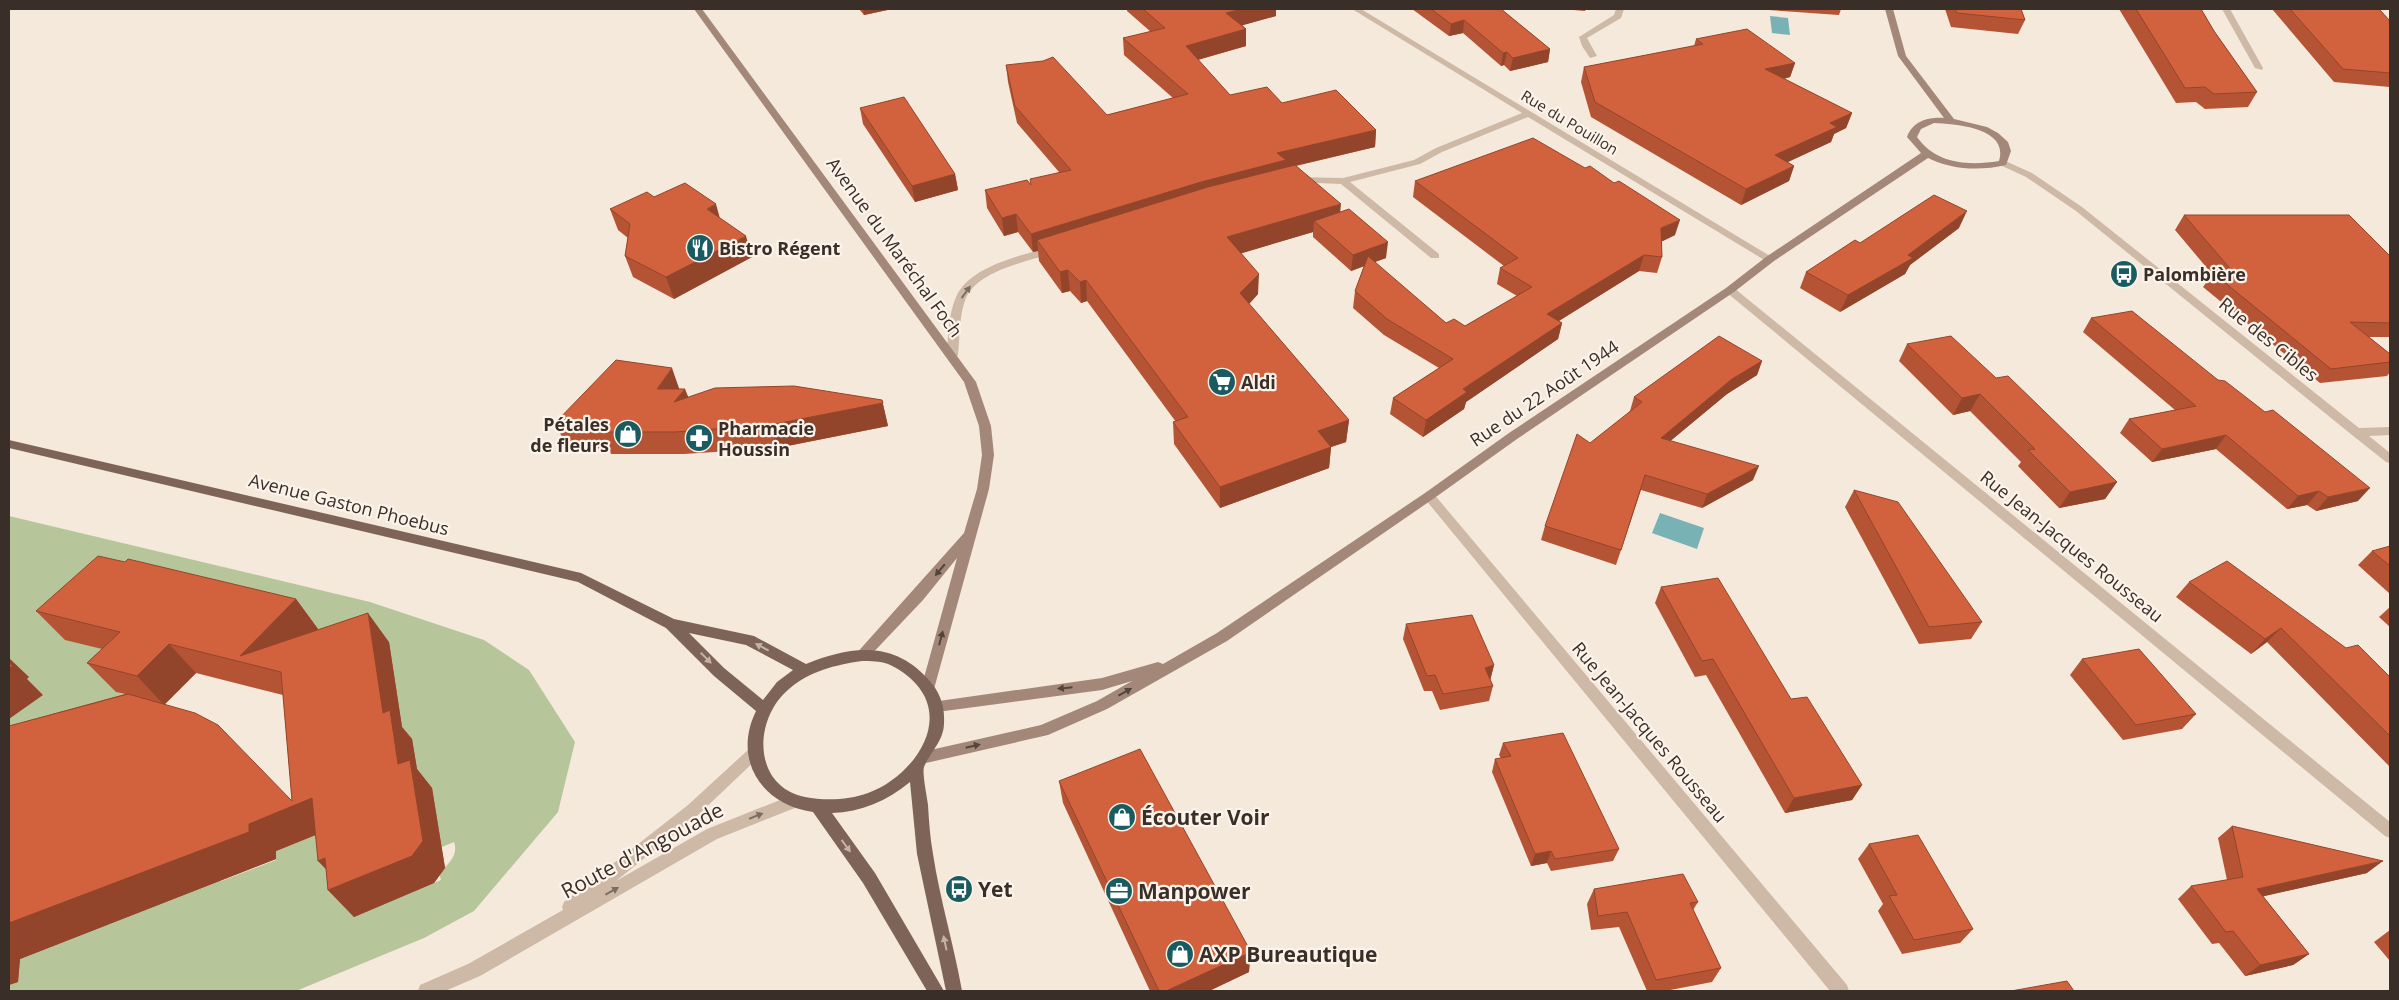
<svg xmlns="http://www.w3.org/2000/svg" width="2399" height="1000" viewBox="0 0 2399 1000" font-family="'Open Sans',sans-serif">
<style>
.green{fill:#b7c69a}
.water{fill:#78b2b5}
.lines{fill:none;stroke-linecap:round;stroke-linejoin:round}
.street{fill:#ceb9a7;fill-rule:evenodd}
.secondary{fill:#a38778;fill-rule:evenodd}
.primary{fill:#7e6458;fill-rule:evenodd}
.wall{fill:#b55434;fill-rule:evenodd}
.shaded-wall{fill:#93452b}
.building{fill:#d2623d;stroke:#93452b}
.oneway{fill:#7d6d61}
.oneway2{fill:#54443c}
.oneway3{fill:#c3b3a8}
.labels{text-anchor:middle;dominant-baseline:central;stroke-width:4.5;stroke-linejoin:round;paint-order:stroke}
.far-street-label{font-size:15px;fill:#3a2e28;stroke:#fcf3ea}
.street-label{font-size:18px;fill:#3a2e28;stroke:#fcf3ea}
.poi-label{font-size:18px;font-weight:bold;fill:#3a2e28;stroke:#fcf3ea;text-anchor:start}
.near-poi-label{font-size:21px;font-weight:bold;fill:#3a2e28;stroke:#fcf3ea;text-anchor:start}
.near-street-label{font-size:21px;fill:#3a2e28;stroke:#fcf3ea}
</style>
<rect width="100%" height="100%" fill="#f5e9dc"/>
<!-- green -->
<path class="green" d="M9 516 370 602 484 640 529 670 575 742 558 812 474 911 424 938 296 991H9V985L18 982 21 948 220 865 221 881 276 860 274 832 337 826 354 916 441 880 439 872C448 865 459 855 454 842L442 847 296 652 318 629 92 646 148 661 117 692 137 698 9 772Z"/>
<!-- water -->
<path class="water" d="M1770 16 1788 18 1790 35 1772 33Z
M1660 513 1704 528 1697 549 1652 533Z"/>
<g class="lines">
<!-- street -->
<path class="street" d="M1352 9H1361L1775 259 1774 261H1766L1528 117 1442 152 1420 164 1350 182 1439 254V258H1431L1341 184 1294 182 1292 180 1297 177 1343 178 1414 160 1436 148 1522 113Z
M1616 9H1624L1621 18 1587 38 1597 56 1590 58 1582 46 1579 37 1614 15Z
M2222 9H2230L2263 68 2262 70 2255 68Z
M2003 160 2032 173 2082 207 2359 428 2390 427V435L2369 436 2390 453V463L2386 462 2352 435 2076 211 2026 177 2000 165V161Z
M1054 247 1059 250 1058 252C1032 260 978 270 966 298 959 315 960 336 958 355L956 358H948L946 355C949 336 948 315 956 297 969 266 1024 254 1054 247Z
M1730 287 1734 288 2390 822V838L2385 836 1726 292 1725 290Z
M1429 492 1433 493 1847 985 1849 991H1830L1425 499 1423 496 1425 493Z
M754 747 759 749 761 753 759 757 698 815 616 881 707 829 795 794 800 796 803 801 800 806 717 839 480 976 445 991H418L420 985 468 964 563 910 562 907 564 902 688 805 749 749Z"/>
<!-- secondary -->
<path class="secondary" d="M694 9H702L976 382 991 426 994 455 989 489 934 689 929 691 924 689 922 685 957 558 923 600 867 659 862 661 857 659 855 655 964 533 977 489 982 455 979 426 964 382Z
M1885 9H1893L1906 56 1954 119 1987 127 1998 133 2008 142 2011 151 2006 165C1980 171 1952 170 1928 158L1774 261 1734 292 1517 439 1433 499 1227 641 1107 709 1048 735 926 763 921 761 919 757 921 753 926 751 1041 725 1097 701 1132 681 1102 690 937 712 932 710 930 706 932 702 1102 678 1158 662 1163 664 1217 633 1425 493 1509 433 1726 288 1766 257 1921 153 1907 137C1913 121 1928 117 1944 118L1898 56ZM1934 123C1957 124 2009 128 1999 161 1968 166 1936 164 1917 137L1921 129Z"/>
<!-- primary -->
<path class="primary" d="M9 440 581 573 674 619 754 636 806 664C850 646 893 640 928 679 940 692 945 706 944 723 944 741 930 752 924 767 922 773 927 797 928 805 929 821 930 838 933 854 940 900 954 945 962 991H946L917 854 910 782C887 801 861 812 832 813L875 873 944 991H927L863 883 813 812C762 805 732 760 756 711L714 676 666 628 578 582 9 448ZM689 633 746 645 793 670 777 682 763 700 724 668ZM862 661C870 661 880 661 888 664 898 668 909 676 916 684 952 724 910 778 868 793 849 800 825 801 805 797 752 786 753 719 789 689 810 671 835 665 862 661Z"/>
</g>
<!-- wall -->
<path class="wall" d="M859 9H892L864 15Z
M1127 9H1276V16L1242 25 1246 29V46L1198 60 1230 95 1282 103 1376 130 1375 147 1296 166 1340 213 1386 258 1374 262 1446 323 1465 326 1517 296 1497 284 1500 268 1504 266 1413 197 1415 181 1675 235 1661 242 1662 257 1657 273 1639 271 1559 321 1562 323 1558 339 1466 402 1464 409 1423 437 1390 414 1393 398 1439 368 1384 335 1353 308 1355 291 1364 266 1351 271 1313 237V232L1241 253 1258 294 1249 304 1349 420 1346 442 1331 447 1329 468 1220 508 1174 444 1173 422H1176L1087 301 1081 303 1070 291 1062 293 1039 261 1038 251 1033 252 1018 232 1004 236 987 208 985 190 1030 184 1059 172 1017 123 1008 82 1006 65 1107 115 1173 98 1124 55 1123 38 1151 32 1127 11Z
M1412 9H1501L1550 49 1548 62 1510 71 1504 65 1501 66 1463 33 1449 36Z
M1562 9H1586L1585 11Z
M1754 9H1841L1839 15Z
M1945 9H2021L2025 20 2018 34 1951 27Z
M2119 9H2201L2214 31 2257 92 2248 107 2205 109 2196 102 2176 103Z
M2272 9H2379L2390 21V87L2334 82Z
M1696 39 1795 63 1790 77 1784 79 1852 113 1846 128 1834 134 1831 142 1787 162 1794 166 1789 181 1741 205 1591 117 1581 82 1584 67 1694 46Z
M860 108 955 174 958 190 915 202 863 124Z
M654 197 720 218 752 257 674 299 633 277 625 256 628 238 618 230 610 209Z
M2184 215 2390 256V337H2369L2390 354V372L2387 376 2320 383 2203 287 2212 274 2175 230Z
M1959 228 1910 265 1905 274 1840 312 1800 288 1806 272 1860 243Z
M2091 318 2358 501 2316 511 2307 505 2287 509 2216 449 2152 462 2120 433 2129 419 2175 410 2083 332Z
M1907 344 2117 482 2105 499 2059 508 2018 466 2021 462 1970 411 1953 415 1899 361Z
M1762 361 1757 375 1727 394 1670 441 1753 480 1702 508 1641 490 1616 565 1541 540 1545 526 1630 411 1634 397Z
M680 389 688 397 882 400 888 426 777 448 684 454H611L610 450 566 445 555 423Z
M1854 490 1982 622 1971 639 1919 644 1845 507Z
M2390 546V594L2358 565 2372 551Z
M2189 582 2346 648 2390 677V767L2267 642 2251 654 2176 597Z
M1661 587 1791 699 1862 785 1852 800 1785 813 1706 675 1695 677 1655 603Z
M296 599 318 629 317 630 389 642 402 727 412 739 417 769 432 788 445 868 434 883 354 917 328 890 326 869 316 835 276 851V859L20 959 18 982 9 985V726L125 694 116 692 87 663 102 649 65 640 36 611ZM196 673 283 695 292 801 165 704Z
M2390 607V627L2379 617Z
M1406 624 1494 665 1490 680 1493 686 1489 701 1440 710 1432 691H1424L1403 639Z
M2082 659 2196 714 2182 729 2123 740 2070 675Z
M1503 743 1619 849 1613 861 1551 871 1547 863 1531 866 1492 772 1495 759 1501 758 1499 755Z
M1059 781 1249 972 1209 991H1150L1063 803Z
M2232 826 2367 873 2263 896 2309 954 2293 965 2245 976 2219 943 2212 944 2178 899 2191 886 2227 880 2218 838Z
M1869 844 1973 929 1960 943 1902 954 1878 911 1883 904 1858 859Z
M1594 889 1698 902 1693 910 1721 968 1712 982 1665 991H1647L1619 927 1591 930 1587 904Z
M2390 930V961L2374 942Z"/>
<!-- shaded-wall -->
<path class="shaded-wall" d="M863 9H892L864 15Z
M1242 9H1276V16L1226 30V13Z
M1464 20 1463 33 1449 36 1451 24Z
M1246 29V46L1186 63V46Z
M1550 49 1548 62 1510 71 1513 58Z
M1507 52 1504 65 1501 66 1503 53Z
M1795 63 1790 77 1760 84 1765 69Z
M1852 113 1846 128 1834 134 1831 142 1769 171 1775 155 1830 123Z
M1376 130 1375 147 1285 168 1037 240 1038 251 1033 252 1031 234 1277 153Z
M1794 166 1789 181 1741 205 1746 189Z
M955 174 958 190 915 202 912 186Z
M716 204 722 226 707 209Z
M1341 204 1339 224 1314 221 1313 232 1226 258 1227 237Z
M1967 211 1959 228 1910 265 1905 274 1840 312 1848 295 1908 255Z
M1016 214 1018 232 1004 236 1002 218Z
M1680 220 1675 235 1656 244 1661 228Z
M746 236 752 257 674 299 666 277Z
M1388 242 1386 258 1351 271 1353 255Z
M1644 255 1639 271 1544 330 1547 314Z
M1068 270 1070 291 1062 293 1060 272Z
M1259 274 1258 294 1240 314V293Z
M1086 280 1087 301 1081 303 1080 282Z
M1562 323 1558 339 1466 402 1464 409 1423 437 1426 420 1463 389Z
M1762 361 1757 375 1727 394 1656 453 1661 438 1732 379Z
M672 368 680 391 657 389Z
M685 389 694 411 674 402Z
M1980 394 1970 411 1953 415 1962 398Z
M882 400 888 426 777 448 770 425Z
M1349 420 1346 442 1316 452 1318 431Z
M2226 435 2216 449 2152 462 2162 449Z
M1331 447 1329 468 1220 508V487Z
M1759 466 1753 480 1702 508 1707 494Z
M2117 482 2105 499 2059 508 2070 492Z
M2370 488 2358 501 2316 511 2328 497Z
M2319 491 2307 505 2287 509 2298 496Z
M296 599 318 629 278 671 240 656Z
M368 613 389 642 402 727 412 739 417 769 432 788 445 868 434 883 354 917 328 890 341 885 318 861 383 713Z
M2281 628 2267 642 2251 654 2265 639Z
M169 644 196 673 164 705 137 676Z
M9 658 29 677 27 679 43 695 9 719Z
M1494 665 1490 681 1485 668Z
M1862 785 1852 800 1785 813 1794 798Z
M312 798 337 826 276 851V859L20 959 18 982 9 985V923L249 824Z
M1551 851 1547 863 1531 866 1535 854Z
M2383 861 2367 873 2243 901 2257 889Z
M1251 952 1249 972 1209 991H1166Z
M2309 954 2293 965 2245 976 2260 965Z"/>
<!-- building -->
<path class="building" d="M1143 9H1242L1226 13 1246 29 1186 46 1230 95 1267 87 1282 103 1336 90 1376 130 1277 153 1286 160 1201 182 1031 234 1016 214 1002 218 985 190 1027 180 1031 185 1030 179 1071 170 1015 106 1006 65 1043 61 1053 57 1107 115 1188 94 1123 38 1165 28Z
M1431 9H1501L1550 49 1513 58 1507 52 1503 53 1464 20 1451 24Z
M1955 9H2021L2025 20 1957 13Z
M2136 9H2201L2214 31 2257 92 2214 94 2205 87 2185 88Z
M2290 9H2379L2390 21V73L2343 69Z
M1747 29 1795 63 1765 69 1852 113 1830 123 1837 127 1775 155 1794 166 1746 189 1595 102 1584 67 1703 44 1696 39Z
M904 97 955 174 912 186 860 108Z
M1533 138 1585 168 1590 166 1614 183 1619 181 1680 220 1661 228 1662 257 1644 255 1547 314 1562 323 1463 389 1467 392 1426 420 1393 398 1453 359 1387 319 1355 291 1368 256 1446 323 1454 319 1465 326 1532 287 1500 268 1518 258 1415 181Z
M1295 165 1341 204 1227 237 1259 274 1240 293 1349 420 1318 431 1331 447 1220 487 1173 422 1188 417 1086 280 1080 282 1068 270 1060 272 1037 240 1208 187Z
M685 183 716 204 707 209 746 236 666 277 625 256 630 224 610 209 647 192 654 197Z
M1934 195 1967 211 1908 255 1913 258 1848 295 1806 272 1855 240 1860 243Z
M1349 209 1388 242 1353 255 1314 221Z
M2184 215H2349L2390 256V323L2350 322 2390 354V362L2331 369 2213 273 2233 272Z
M2132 311 2218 380 2225 381 2265 412 2273 410 2370 488 2328 497 2319 491 2298 496 2226 435 2162 449 2129 419 2196 406 2091 318Z
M1719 336 1762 361 1732 379 1661 438 1759 466 1707 494 1645 475 1621 550 1545 526 1577 434 1590 443 1642 402 1634 397Z
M1951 336 1996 378 2008 376 2117 482 2070 492 2028 450 2035 449 1980 394 1962 398 1907 344Z
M616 360 672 368 657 389H685L674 402 715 388 794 386 882 400 883 403 770 425 675 432H601V428L555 423Z
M1854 490 1898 502 1982 622 1929 627Z
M2390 546V566L2372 551Z
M98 556 125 562 128 559 296 599 240 656 368 613 383 713 390 710 398 764 410 760 423 841 412 856 328 890 325 858 318 861 312 798 249 824V832L9 923V726L128 694 195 713 218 725 292 801 281 672 169 644 137 676 87 663 120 632 36 611Z
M2227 561 2346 648 2358 645 2390 677V736L2281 628 2265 639 2189 582Z
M1718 578 1791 699 1807 697 1862 785 1794 798 1713 659 1702 661 1661 587Z
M1472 615 1494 665 1485 668 1493 686 1443 694 1435 675 1427 676 1406 624Z
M2139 649 2196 714 2136 725 2082 659Z
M9 663 13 666 9 668Z
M1563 733 1619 849 1555 859 1551 851 1535 854 1495 759 1511 756 1503 743Z
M1140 749 1251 952 1166 991H1159L1059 781Z
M2232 826 2383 861 2257 889 2309 954 2260 965 2233 931 2226 932 2191 886 2243 877Z
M1918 835 1973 929 1914 940 1889 896 1897 895 1869 844Z
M1683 874 1698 902 1690 903 1721 968 1656 980 1627 912 1598 916 1594 889Z
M2067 981 2074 991H2011Z"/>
<!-- one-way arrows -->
<defs><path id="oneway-solid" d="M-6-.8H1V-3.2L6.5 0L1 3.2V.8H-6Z" transform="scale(1.25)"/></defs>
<g class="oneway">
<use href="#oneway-solid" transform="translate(966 292) rotate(-54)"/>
<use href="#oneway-solid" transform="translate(756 816) rotate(-22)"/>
<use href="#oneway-solid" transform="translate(612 891) rotate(-29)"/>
</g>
<g class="oneway2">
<use href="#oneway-solid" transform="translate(940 570) rotate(130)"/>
<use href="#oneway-solid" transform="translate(941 638) rotate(-75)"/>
<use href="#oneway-solid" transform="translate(1065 688) rotate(174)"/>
<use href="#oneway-solid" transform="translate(1125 692) rotate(-29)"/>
<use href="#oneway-solid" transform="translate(973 746) rotate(-13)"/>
</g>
<g class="oneway3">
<use href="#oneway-solid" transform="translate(762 647) rotate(-152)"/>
<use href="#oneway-solid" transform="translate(706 658) rotate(45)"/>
<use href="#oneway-solid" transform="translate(846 846) rotate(54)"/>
<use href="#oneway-solid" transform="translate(945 943) rotate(-102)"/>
</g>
<!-- icons -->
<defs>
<g id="restaurant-disc" transform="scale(1.4375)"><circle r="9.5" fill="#195b60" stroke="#fcf3ea"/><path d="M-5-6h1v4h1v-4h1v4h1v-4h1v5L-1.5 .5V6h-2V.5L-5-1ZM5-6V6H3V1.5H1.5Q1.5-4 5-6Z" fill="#fff"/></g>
<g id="bus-disc" transform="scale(1.4375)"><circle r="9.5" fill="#195b60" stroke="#fcf3ea"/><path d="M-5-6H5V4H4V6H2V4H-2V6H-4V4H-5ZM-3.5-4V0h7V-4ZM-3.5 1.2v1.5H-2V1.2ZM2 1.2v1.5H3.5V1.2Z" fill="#fff"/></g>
<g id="supermarket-disc" transform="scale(1.4375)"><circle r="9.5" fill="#195b60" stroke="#fcf3ea"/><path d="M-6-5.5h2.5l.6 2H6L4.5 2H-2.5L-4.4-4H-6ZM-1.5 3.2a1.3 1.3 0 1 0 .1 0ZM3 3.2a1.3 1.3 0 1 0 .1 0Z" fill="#fff"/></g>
<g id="shop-disc" transform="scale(1.4375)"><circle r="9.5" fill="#195b60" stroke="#fcf3ea"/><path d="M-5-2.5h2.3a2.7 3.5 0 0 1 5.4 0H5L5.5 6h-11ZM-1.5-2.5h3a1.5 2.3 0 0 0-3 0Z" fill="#fff"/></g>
<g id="pharmacy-disc" transform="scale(1.4375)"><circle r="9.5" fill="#195b60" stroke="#fcf3ea"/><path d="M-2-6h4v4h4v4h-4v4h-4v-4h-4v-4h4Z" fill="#fff"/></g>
<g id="office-disc" transform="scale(1.4375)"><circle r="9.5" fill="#195b60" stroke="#fcf3ea"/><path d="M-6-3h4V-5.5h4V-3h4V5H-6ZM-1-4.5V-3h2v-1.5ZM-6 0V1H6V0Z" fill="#fff"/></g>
</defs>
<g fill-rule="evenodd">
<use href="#restaurant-disc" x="700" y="248"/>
<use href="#bus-disc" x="2124" y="274"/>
<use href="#supermarket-disc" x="1222" y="382"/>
<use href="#shop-disc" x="628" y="434"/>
<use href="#pharmacy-disc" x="699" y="438"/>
<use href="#shop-disc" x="1122" y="817"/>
<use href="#bus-disc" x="959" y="889"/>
<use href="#office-disc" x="1119" y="891"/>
<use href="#shop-disc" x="1180" y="954"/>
</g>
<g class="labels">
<!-- far-street labels -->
<g class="far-street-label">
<text transform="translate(1570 122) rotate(31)">Rue du Pouillon</text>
</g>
<!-- street labels -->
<g class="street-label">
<text transform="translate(895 247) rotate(54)">Avenue du Maréchal Foch</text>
<text transform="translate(2269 339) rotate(39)">Rue des Cibles</text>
<text transform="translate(1544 393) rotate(-34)">Rue du 22 Août 1944</text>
<text transform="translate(349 504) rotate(14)">Avenue Gaston Phoebus</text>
<text transform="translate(2072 546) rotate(39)">Rue Jean-Jacques Rousseau</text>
<text transform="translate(1650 732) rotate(50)">Rue Jean-Jacques Rousseau</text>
</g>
<!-- poi labels -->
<g class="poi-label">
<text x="719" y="248">Bistro Régent</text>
<text x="2143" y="274">Palombière</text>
<text x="1241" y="382">Aldi</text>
<text x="609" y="424" text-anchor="end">Pétales<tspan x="609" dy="21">de fleurs</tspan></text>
<text x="718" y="428">Pharmacie<tspan x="718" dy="21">Houssin</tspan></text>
</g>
<!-- near-poi labels -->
<g class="near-poi-label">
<text x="1141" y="817">Écouter Voir</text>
<text x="978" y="889">Yet</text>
<text x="1138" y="891">Manpower</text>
<text x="1199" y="954">AXP Bureautique</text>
</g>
<!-- near-street labels -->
<g class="near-street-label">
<text transform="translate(642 850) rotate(-28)">Route d'Angouade</text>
</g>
</g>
<!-- border -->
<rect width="2399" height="1000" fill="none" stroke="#3a2e28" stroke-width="20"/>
</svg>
